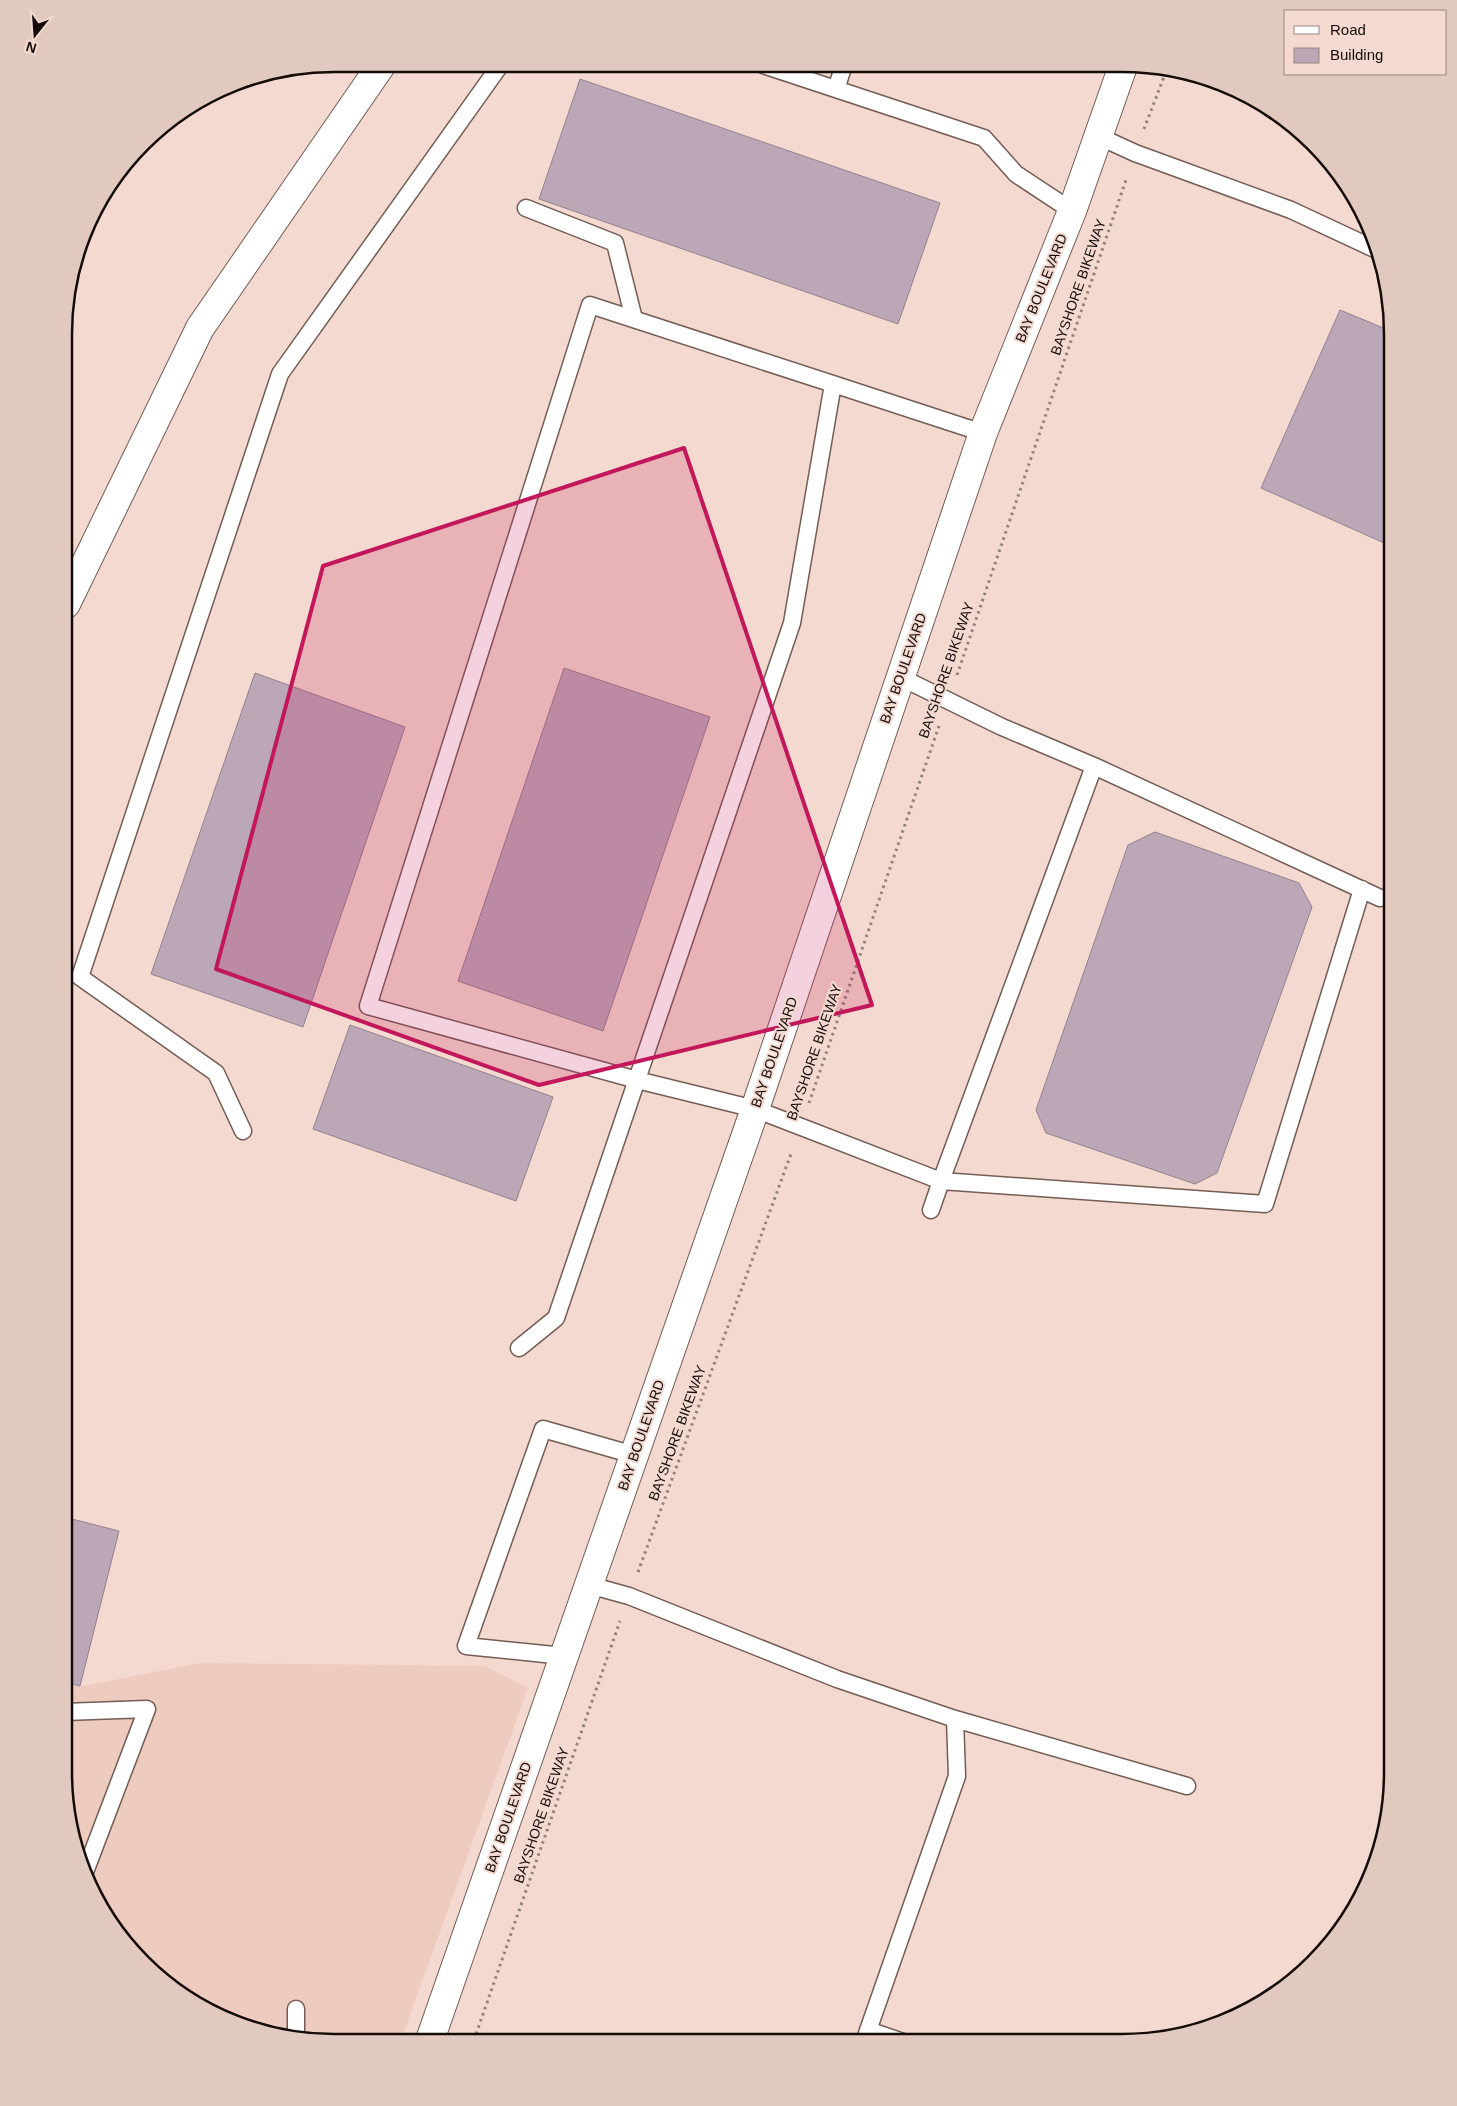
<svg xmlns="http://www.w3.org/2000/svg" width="1457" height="2106" viewBox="0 0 1457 2106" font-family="Helvetica,sans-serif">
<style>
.built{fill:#eecbbf}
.building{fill:#bca7b6;stroke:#94808e}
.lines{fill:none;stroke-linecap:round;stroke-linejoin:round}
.lane-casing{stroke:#735d55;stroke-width:19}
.secondary-casing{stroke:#735d55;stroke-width:30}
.highway-casing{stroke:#735d55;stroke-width:30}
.path{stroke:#93817a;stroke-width:3;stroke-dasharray:2.5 4;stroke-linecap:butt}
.lane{stroke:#fff;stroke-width:16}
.secondary{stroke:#fff;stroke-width:28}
.highway{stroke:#fff;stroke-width:28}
.marked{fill:#c2185b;fill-opacity:0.2;stroke:#c2185b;stroke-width:4;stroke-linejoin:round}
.labels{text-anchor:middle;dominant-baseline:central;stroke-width:4;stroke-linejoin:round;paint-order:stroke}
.street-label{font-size:14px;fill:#150c09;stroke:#f3d9cf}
.rim{fill:none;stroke:#150c09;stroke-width:2.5}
</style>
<rect width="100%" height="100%" fill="#f3d9cf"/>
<!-- built -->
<path class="built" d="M200 1663 485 1666 528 1688 401 2040H300L231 2022 170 1986 120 1936 92 1891 69 1824 64 1771V1687L84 1686Z"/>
<!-- building -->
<path class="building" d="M580 79 940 203 898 324 539 199Z
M1340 310 1393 332V547L1261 488Z
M564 668 710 717 603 1031 458 981Z
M255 673 405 727 303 1027 151 974Z
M1155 832 1299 883 1312 907 1217 1173 1195 1184 1046 1133 1036 1110 1128 845Z
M350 1025 553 1097 516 1201 313 1129Z
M64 1517 119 1531 80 1686 64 1682Z"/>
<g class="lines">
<!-- lane casing -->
<g class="lane-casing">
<path id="lane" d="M763 65 984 138 1016 174 1072 211
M836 89 844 65
M1098 136 1135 153 1291 210 1379 251
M526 208 615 243 634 319
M833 384 590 305 368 1006 637 1080 755 1109 941 1181 931 1210
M900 677 1002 727 1094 766 1380 898
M1094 766 941 1181 1265 1204 1362 889
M243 1131 216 1073 80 977 280 374 501 64
M519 1348 556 1318 792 623 833 384 983 433
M589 1585 629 1596 837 1679 955 1719 957 1776 864 2042
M564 1656 466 1646 543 1429 634 1455
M64 1712 147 1709 85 1872
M955 1719 1187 1786
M868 2030 903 2042
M296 2039V2009"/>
</g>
<!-- secondary casing -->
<g class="secondary-casing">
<path id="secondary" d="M430 2040 755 1109 983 433 1072 211 1123 66"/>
</g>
<!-- highway casing -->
<g class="highway-casing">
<path id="highway" d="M66 604 200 328 382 64"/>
</g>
<!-- path -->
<path class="path" d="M1144 129 1167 69
M957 675 1127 177
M809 1103 939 726
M638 1572 792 1151
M474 2040 620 1621"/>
<!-- lane -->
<use href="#lane" class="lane"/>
<!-- secondary -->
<use href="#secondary" class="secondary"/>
<!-- highway -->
<use href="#highway" class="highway"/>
</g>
<!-- marked area -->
<path class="marked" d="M684 448 872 1005 539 1085 216 969 323 566Z"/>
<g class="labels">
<!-- street labels -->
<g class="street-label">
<text transform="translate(1078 287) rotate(-71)">BAYSHORE BIKEWAY</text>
<text transform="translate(1041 288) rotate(-68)">BAY BOULEVARD</text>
<text transform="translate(903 668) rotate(-71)">BAY BOULEVARD</text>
<text transform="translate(946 670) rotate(-71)">BAYSHORE BIKEWAY</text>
<text transform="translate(774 1052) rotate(-71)">BAY BOULEVARD</text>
<text transform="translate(814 1052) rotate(-71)">BAYSHORE BIKEWAY</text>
<text transform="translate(677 1433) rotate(-70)">BAYSHORE BIKEWAY</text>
<text transform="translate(641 1435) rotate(-71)">BAY BOULEVARD</text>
<text transform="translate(541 1815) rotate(-71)">BAYSHORE BIKEWAY</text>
<text transform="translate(508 1817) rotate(-71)">BAY BOULEVARD</text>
</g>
</g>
<!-- crop -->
<path d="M0 0H1457V2106H0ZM334 72H1122A262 262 0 0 1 1384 334V1772A262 262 0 0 1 1122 2034H334A262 262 0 0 1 72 1772V334A262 262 0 0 1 334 72Z" fill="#e1c9bf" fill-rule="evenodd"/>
<path class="rim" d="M334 72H1122A262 262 0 0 1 1384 334V1772A262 262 0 0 1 1122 2034H334A262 262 0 0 1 72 1772V334A262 262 0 0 1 334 72Z"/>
<!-- legend -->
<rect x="1284" y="10" width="162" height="65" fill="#f3d9cf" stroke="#9a8780"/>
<rect x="1294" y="26" width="25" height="8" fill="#ffffff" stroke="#9a8780"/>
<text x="1330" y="35" font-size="15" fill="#150c09">Road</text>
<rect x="1294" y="48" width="25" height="15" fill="#bca7b6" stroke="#9a8780"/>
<text x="1330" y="60" font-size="15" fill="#150c09">Building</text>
<!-- north arrow -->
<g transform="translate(35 35) rotate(197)" stroke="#f3d9cf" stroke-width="4" paint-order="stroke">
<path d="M0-4L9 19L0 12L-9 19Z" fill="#150c09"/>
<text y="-8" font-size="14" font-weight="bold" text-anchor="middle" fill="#150c09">N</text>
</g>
</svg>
